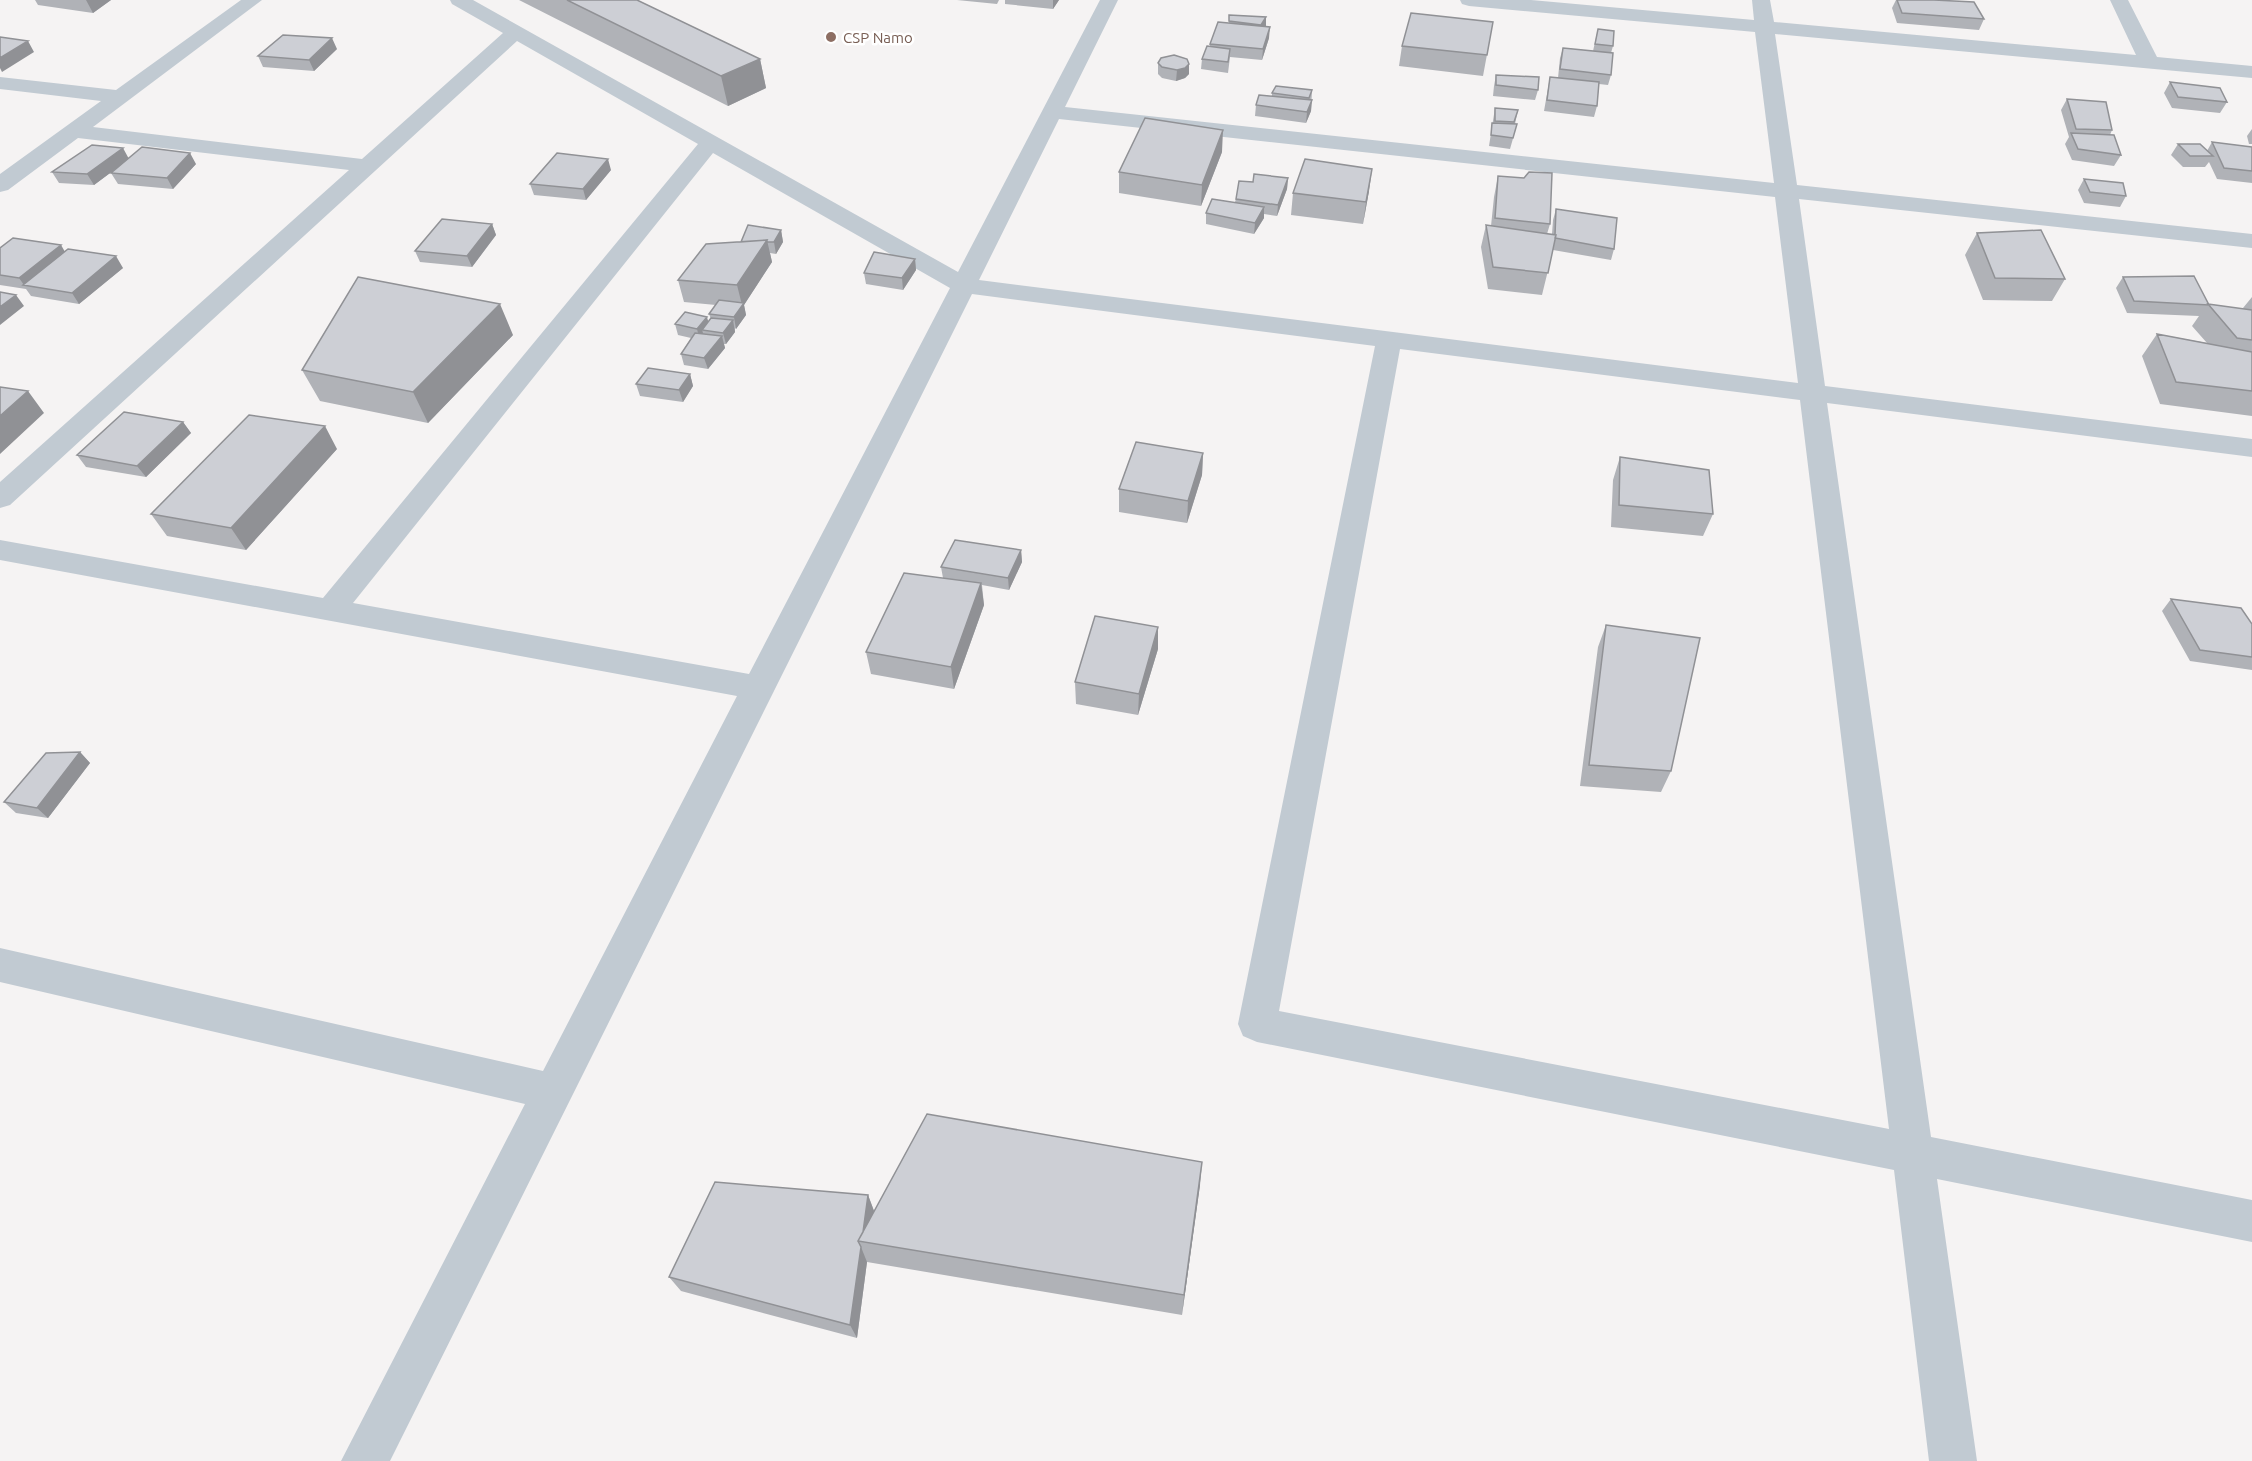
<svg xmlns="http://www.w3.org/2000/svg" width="2252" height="1461" viewBox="0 0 2252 1461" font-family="Ubuntu,sans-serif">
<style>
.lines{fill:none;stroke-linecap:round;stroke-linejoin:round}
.minor{fill:#c1cad2;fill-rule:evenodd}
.wall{fill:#b0b2b7}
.shaded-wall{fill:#909195}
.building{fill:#cdcfd5;stroke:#909195;stroke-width:1.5}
.education-dot{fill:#8d6e63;stroke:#fff;stroke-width:2}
.labels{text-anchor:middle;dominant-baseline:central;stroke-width:5;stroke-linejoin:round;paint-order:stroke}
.far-education-label{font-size:15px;fill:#785e54;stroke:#fff;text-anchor:start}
</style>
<rect width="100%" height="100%" fill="#f5f3f3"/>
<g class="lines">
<!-- minor -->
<path class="minor" d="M241 0H262L93 127 362 159 503 33 452 4 450 0H473L958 272 1100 0H1118L1065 107 1774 183 1755 32 1469 6 1462 4 1460 0H1531L1754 20 1752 0H1770L1774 22 2136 55 2110 0H2128L2157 57 2252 66V78L1775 34 1797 185 2252 234V248L1799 199 1825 386 2252 439V457L1827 403 1931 1137 2252 1200V1242L1937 1179 1977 1461H1929L1894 1170 1257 1042 1243 1036 1238 1024 1375 346 972 294 390 1461H341L525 1104 0 982V948L543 1071 737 696 0 560V540L323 598 698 144 517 41 10 505 0 508V482L349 170 78 138 8 190 0 192V174L101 101 0 89V77L116 90ZM1059 119 1775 197 1798 383 979 280ZM713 153 950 288 749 674 353 603ZM1400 349 1800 400 1889 1129 1279 1011Z"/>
</g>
<!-- wall -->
<path class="wall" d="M35 0H111L93 13 38 5Z
M519 0H637L760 59 766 88 728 106Z
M957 0H999L997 4Z
M1005 0H1059L1053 9 1005 4Z
M1896 0H1934L1984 19 1979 30 1897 23 1892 8Z
M1229 15 1266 17V27L1269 38 1262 60 1230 57 1228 73 1201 69 1202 59 1210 47V44L1229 23Z
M1493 22 1483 76 1399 66 1402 46Z
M1598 29 1613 46 1611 53V75L1608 85 1599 84 1597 106 1594 117 1544 111 1550 77 1558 78 1560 58 1563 48 1593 51Z
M337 49 314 71 263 67 258 56Z
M1158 63 1189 74 1185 78 1176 81 1162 78 1158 74Z
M1496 75 1538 90 1535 100 1493 96 1494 86Z
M2170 82 2227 102 2220 113 2172 108 2164 93Z
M1312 90 1311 111 1306 123 1255 116 1256 105 1272 96V93Z
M2067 99 2112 130 2110 135 2121 155 2114 166 2072 160 2065 144 2069 137 2061 110Z
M1495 108 1518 110 1515 124 1514 135 1510 149 1489 146Z
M2252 129V144H2249L2247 136Z
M2212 142 2252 147V183L2217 179 2209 162 2205 167H2183L2171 155 2178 144 2207 151Z
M1222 152 1201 206 1119 193V172Z
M129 158 196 164 173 189 118 184 111 173 122 164 94 185 59 183 52 172Z
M611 170 586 200 534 195 530 184Z
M1498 176 1550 224 1547 234H1552L1553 220 1556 209 1614 249 1611 260 1553 250 1542 295 1488 289 1481 247 1486 225 1491 226 1494 197Z
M1288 178 1287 189 1277 216 1264 214V218L1254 234 1206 224V213L1235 202 1236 199 1253 182Z
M2084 179 2126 196 2120 207 2084 203 2078 190Z
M1369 191 1363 224 1291 215 1293 193Z
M492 224 496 235 472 267 420 262 415 251Z
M781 230 783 242 776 254 770 253 772 262 744 305 746 315 736 329 735 328V332L726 344H724L725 348 708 369 684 365 681 354 691 338 678 335 675 324 708 322 711 319 709 314 716 305 684 302 678 280 741 242Z
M1977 233 2065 279 2052 301 1983 300 1965 255Z
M0 248 65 252 123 268 79 304 31 296 26 289 0 285Z
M915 259 916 270 903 290 866 284 864 273Z
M2123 277 2209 304 2244 309 2243 308 2252 297V416L2160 404 2142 356 2157 334 2207 343 2192 326 2199 316 2127 313 2116 288Z
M513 335 428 423 320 401 302 370Z
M690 374 693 386 683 402 640 396 636 384Z
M183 422 191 433 146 477 86 467 77 455Z
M337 449 246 550 167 536 151 514Z
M1203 453 1202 475 1187 523 1119 512V489Z
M1620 457 1713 514 1703 536 1611 527 1613 480Z
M1021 550 1022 562 1009 590 982 585 984 605 954 689 871 674 866 652 943 578 941 567Z
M2171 599 2252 624V670L2190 661 2162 611Z
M1606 625 1671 771 1661 792 1580 786 1598 647Z
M1158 649 1138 715 1076 704 1075 682Z
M80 752 90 763 48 818 16 813 4 802Z
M1200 1185 1182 1315 867 1262 857 1338 681 1291 669 1277 868 1195 874 1211Z"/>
<!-- shaded-wall -->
<path class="shaded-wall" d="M86 0H111L93 13Z
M1053 0H1059L1053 9Z
M1266 17V28L1260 35 1261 25Z
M1270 27 1269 38 1262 60 1263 49Z
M332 38 337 49 314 71 309 60Z
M28 41 34 52 2 72 0 68V58Z
M760 59 766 88 728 106 721 76Z
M1189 64V74L1185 78 1176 81 1177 70Z
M1312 100 1311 111 1306 123 1307 112Z
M1223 130 1222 152 1201 206 1202 185Z
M123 148 129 159 94 185 87 174Z
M190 153 196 164 173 189 167 178Z
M608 159 611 170 586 200 583 189Z
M1372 169 1369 191 1363 224 1366 202Z
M1288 178 1287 189 1277 216 1278 205Z
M1264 207V218L1254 234 1255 223Z
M492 224 496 235 472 267 467 256Z
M781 230 783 242 776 254 774 242Z
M767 240 772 262 744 305 746 315 736 329 734 317 742 305 737 285Z
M61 245 68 257 24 285 19 278Z
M116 256 123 268 79 304 72 293Z
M915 259 916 270 903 290 902 278Z
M16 295 24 306 0 325V307Z
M500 304 513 335 428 423 413 392Z
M707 317 710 328 702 330 704 336 700 341 697 329Z
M733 320 735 332 726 344 723 333Z
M722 336 725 348 708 369 704 358Z
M690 374 693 386 683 402 679 390Z
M28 391 44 413 0 454V416Z
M183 422 191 433 146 477 137 466Z
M325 426 337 449 246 550 231 528Z
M1203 453 1202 475 1187 523 1188 501Z
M1021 550 1022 562 1009 590 1008 578Z
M981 583 984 605 954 689 951 667Z
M1158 627V649L1138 715 1139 694Z
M80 752 90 763 48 818 37 808Z
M1202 1162 1200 1185 1182 1315 1184 1295Z
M868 1195 874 1211 861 1241Z
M861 1247 867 1262 857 1338 850 1325Z"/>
<!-- building -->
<path class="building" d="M567 0H637L760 59 721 76Z
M1897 0H1934L1974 2 1984 19 1902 13Z
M1411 13 1493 22 1487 55 1402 46Z
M1229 15 1266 17 1261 25 1229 21Z
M1218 22 1270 27 1263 49 1210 44Z
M1598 29 1614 31 1613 46 1595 44Z
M283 35 332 38 309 60 258 56Z
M0 37 28 41 0 58Z
M1207 46 1230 49 1228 62 1202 59Z
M1563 48 1613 53 1611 75 1560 69Z
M1174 55 1187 59 1189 64 1185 68 1177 70 1162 67 1158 63 1161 58Z
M1496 75 1539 77 1538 90 1496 85Z
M1550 77 1599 82 1597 106 1547 100Z
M2170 82 2220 88 2227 102 2178 97Z
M1276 86 1312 90 1309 98 1272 93Z
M1259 95 1312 100 1307 112 1256 105Z
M2067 99 2106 102 2112 130 2076 129Z
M1495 108 1518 110 1514 122 1495 121Z
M1145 118 1223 130 1202 185 1119 172Z
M1492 123 1517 124 1513 138 1491 135Z
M2071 133 2114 135 2121 155 2078 149Z
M2212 142 2252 147V171L2224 168Z
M2178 144H2200L2213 156H2190Z
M92 145 123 148 87 174 52 172Z
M142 147 190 153 167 178 111 173Z
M557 153 608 159 583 189 530 184Z
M1305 159 1372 169 1366 202 1293 193Z
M1529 172 1552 173 1550 224 1495 218 1498 176 1524 178Z
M1254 174 1288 178 1278 205 1236 199 1239 181 1253 182Z
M2084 179 2123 183 2126 196 2090 192Z
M1212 199 1264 207 1255 223 1206 213Z
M1556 209 1617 218 1614 249 1555 238 1556 235H1555Z
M442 219 492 224 467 256 415 251Z
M748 225 781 230 774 242H767V240L741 242Z
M1486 225 1556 235 1548 273 1493 267Z
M2041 230 2065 279 1995 278 1977 233Z
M13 238 61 245 19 278 0 275V248Z
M767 240 737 285 678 280 706 244Z
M68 249 116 256 72 293 23 285Z
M874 252 915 259 902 278 864 273Z
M2194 276 2209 305 2134 301 2123 277Z
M358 277 500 304 413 392 302 370Z
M0 292 16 295 0 307Z
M719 300 744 303 734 317 709 314Z
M2208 304 2252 310V340L2237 338Z
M685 312 707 317 697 329 675 324Z
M711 318 733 320 723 333 702 330Z
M695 333 722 336 704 358 681 354Z
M2157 334 2252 352V391L2176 382Z
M648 368 690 374 679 390 636 384Z
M0 387 28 391 0 416Z
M124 412 183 422 137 466 77 455Z
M249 415 325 426 231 528 151 514Z
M1136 442 1203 453 1188 501 1119 489Z
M1620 457 1709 470 1713 514 1619 505Z
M955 540 1021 550 1008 578 941 567Z
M904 573 981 583 951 667 866 652Z
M2171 599 2241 608 2252 624V657L2200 650Z
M1095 616 1158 627 1139 694 1075 682Z
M1606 625 1700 638 1671 771 1589 765Z
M80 752 37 808 4 802 46 753Z
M927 1114 1202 1162 1184 1295 858 1241Z
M715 1182 868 1195 863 1232 858 1241 861 1247 850 1325 669 1277Z"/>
<!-- markers -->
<circle class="education-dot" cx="831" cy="37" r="6"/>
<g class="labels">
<!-- far-education labels -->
<g class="far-education-label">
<text x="843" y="37">CSP Namo</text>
</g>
</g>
</svg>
